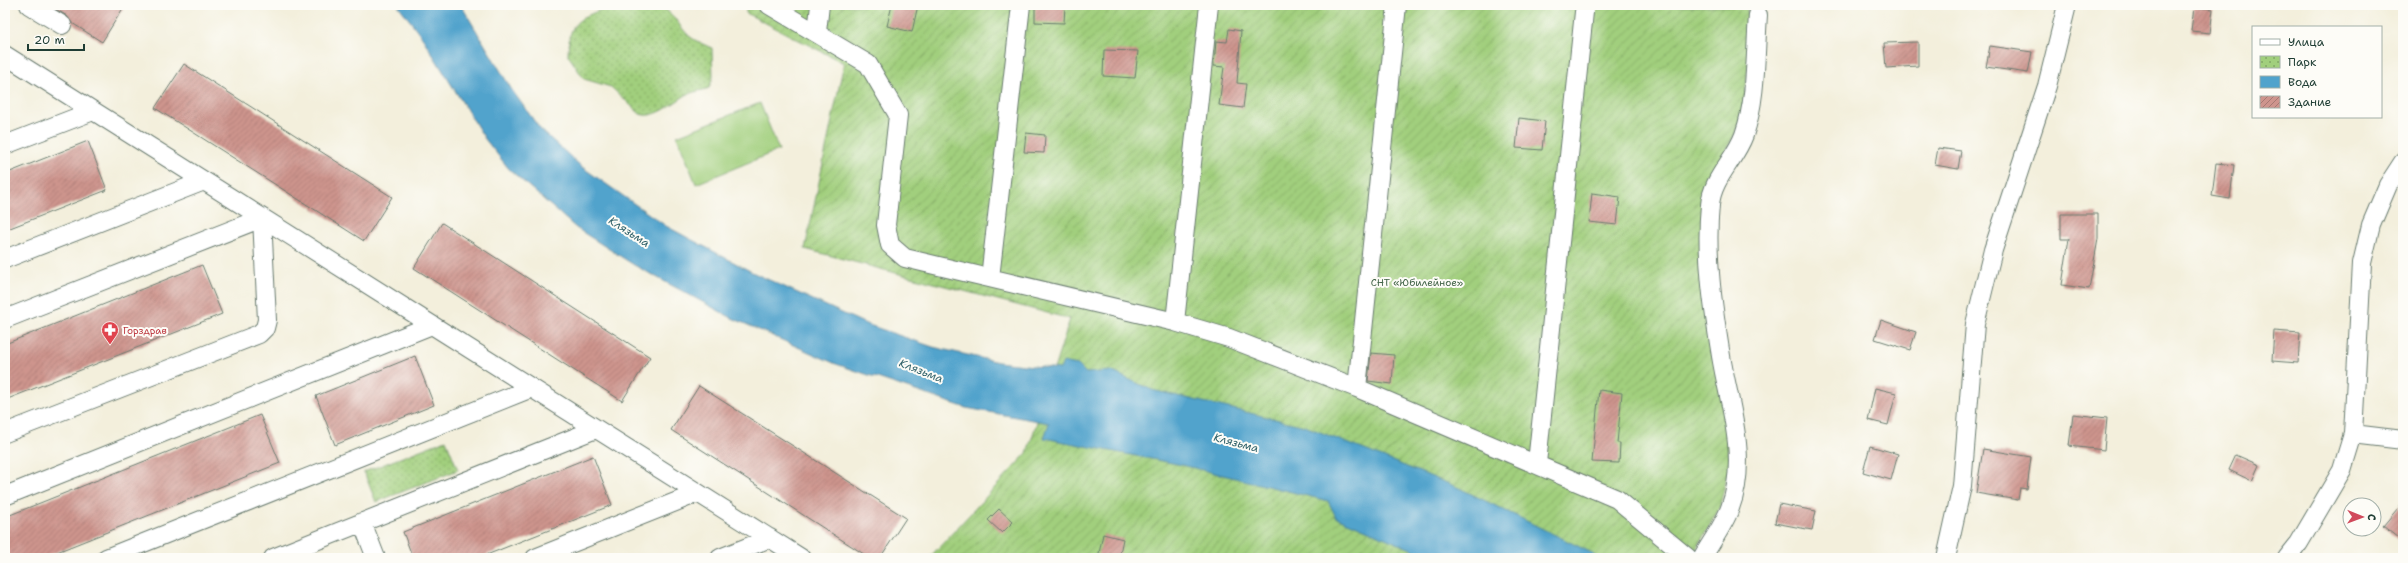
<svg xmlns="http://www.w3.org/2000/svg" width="2408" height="563" viewBox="0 0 2408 563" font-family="'Shantell Sans',sans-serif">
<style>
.park{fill:url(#park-dots);stroke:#608658}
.garden{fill:url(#garden-furrows);stroke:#608658}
.pitch{fill:#a1cf7d;stroke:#608658}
.water{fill:#51a3cc;stroke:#387080}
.building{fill:url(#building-hatch)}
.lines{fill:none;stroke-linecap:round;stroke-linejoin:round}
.minor-casing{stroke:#697b6f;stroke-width:20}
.minor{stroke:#fff;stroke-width:18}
.labels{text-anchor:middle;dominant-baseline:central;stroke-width:4;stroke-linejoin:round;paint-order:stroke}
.park-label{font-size:10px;fill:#406246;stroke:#fdfcf7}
.health-label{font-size:10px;fill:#be3a42;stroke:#fdfcf7;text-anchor:start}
.water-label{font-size:11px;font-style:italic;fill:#306169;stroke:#fdfcf7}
</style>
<defs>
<pattern id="park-dots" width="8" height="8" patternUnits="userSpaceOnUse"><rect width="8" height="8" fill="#a1cf7d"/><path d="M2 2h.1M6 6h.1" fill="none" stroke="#83a967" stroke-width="1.8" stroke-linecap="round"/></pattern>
<pattern id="garden-furrows" width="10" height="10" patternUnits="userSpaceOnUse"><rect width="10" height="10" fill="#a1cf7d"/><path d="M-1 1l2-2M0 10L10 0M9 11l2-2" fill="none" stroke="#83a967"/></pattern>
<pattern id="building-hatch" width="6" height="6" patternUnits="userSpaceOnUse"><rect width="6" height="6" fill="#ce948d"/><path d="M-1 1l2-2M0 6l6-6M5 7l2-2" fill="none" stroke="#a77a74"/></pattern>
</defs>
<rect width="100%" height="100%" fill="#fdfcf7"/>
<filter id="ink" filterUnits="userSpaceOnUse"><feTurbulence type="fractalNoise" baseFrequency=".025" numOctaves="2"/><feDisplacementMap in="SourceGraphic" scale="8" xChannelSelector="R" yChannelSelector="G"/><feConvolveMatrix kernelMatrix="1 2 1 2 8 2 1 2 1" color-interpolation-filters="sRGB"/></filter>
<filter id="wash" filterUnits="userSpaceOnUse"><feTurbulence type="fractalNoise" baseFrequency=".012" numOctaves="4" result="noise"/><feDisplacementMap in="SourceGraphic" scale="16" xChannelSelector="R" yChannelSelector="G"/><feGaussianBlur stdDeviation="0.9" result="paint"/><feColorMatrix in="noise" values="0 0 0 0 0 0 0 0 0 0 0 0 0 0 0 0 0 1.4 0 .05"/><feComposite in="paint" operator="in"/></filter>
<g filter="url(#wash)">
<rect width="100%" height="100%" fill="#f3efdc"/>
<!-- park -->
<path class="park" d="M611 5H657C673 11 678 25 689 36 695 41 705 45 712 48L713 77 709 88C702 91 695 91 688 94 675 101 656 120 640 114L611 87 584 79 568 55C569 17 580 20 611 5Z
M446 440 458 470 376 502 364 472Z"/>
<!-- garden -->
<path class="garden" d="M746 5 1747 6 1748 65 1743 118 1705 192 1730 464 1719 509 1691 558H929L1027 453 1070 319 805 249 844 63 746 13Z"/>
<!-- pitch -->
<path class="pitch" d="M760 103 779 150 696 184 677 136Z"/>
<!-- water -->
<path class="water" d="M398 5H461L512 90 540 129 582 167 666 226 754 273 866 324 933 347 998 362 1060 369 1063 362 1078 365 1086 373 1111 371 1152 390 1305 426 1457 487 1590 552 1597 558H1432L1336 517 1328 501 1182 465 1044 438 1049 423 966 408 836 364 732 318 634 265 576 228 509 169 485 139 420 34Z"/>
<g id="blocks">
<!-- building -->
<path class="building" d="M49 5H125L102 42 72 23 67 16Z
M892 5H918L912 32 887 26Z
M1035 5H1065L1064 23 1035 22Z
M2194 7 2213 9 2210 33 2191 31Z
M1229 29 1241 31 1237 83 1246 84 1243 108 1219 105 1224 67 1214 66 1216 41 1227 42Z
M1918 42V66L1886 68 1884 43Z
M1990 46 2032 52 2028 73 1986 67Z
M1104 50 1138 51 1135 78 1103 76Z
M184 64 392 197 364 241 155 108Z
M1519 118 1545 121 1542 150 1516 148Z
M1026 133 1045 135 1044 153 1024 152Z
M88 141 107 190 5 230V174Z
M1938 148 1961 151 1958 169 1935 165Z
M2216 163 2234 165 2230 199 2212 196Z
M1592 193 1620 197 1617 225 1589 222Z
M2061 214H2098V239L2089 289 2062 285 2069 239H2061Z
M442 223 650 357 622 401 414 268Z
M202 265 222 314 5 400V344Z
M1881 320 1916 332 1910 350 1875 339Z
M2274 331 2300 333 2298 363 2272 361Z
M1371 353 1394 355 1392 384 1368 381Z
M415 356 434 405 335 445 316 396Z
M699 386 906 518 880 558H870L671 430Z
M1875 388 1896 393 1888 425 1868 420Z
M1599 390 1622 393 1617 443H1620L1619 463 1592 462Z
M2073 414 2107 418 2104 450 2069 446Z
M260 415 280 463 42 558H8L5 550V517Z
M1870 446 1898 454 1891 480 1863 472Z
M1983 449 2031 457 2027 489 2020 488 2018 500 1976 493Z
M2236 455 2259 465 2252 481 2229 470Z
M593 456 612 505 479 558H413L403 532Z
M2403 502V542L2383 526Z
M1779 504 1816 511 1812 530 1775 523Z
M999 509 1013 522 1002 533 988 520Z
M1103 534 1123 539 1119 558H1098Z"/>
</g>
</g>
<g filter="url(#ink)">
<use href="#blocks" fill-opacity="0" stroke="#697b6f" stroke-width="1"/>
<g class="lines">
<!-- minor casing -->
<g class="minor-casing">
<path id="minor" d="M29 5 62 25
M769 5 868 64 898 115 886 225 890 245 905 258 1175 322 1229 338 1357 388 1617 499 1688 558
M817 32 820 5
M5 55 432 325
M5 145 93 111
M5 259 204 181
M990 278 1021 5
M5 319 262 218 267 320 265 328 259 334 5 433
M1175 322 1209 5
M1357 388 1397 5
M2353 434 2403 440
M1537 463 1584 12
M5 496 432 325 801 558
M362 522 376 558
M106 558 532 388
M273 558 596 429
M535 558 698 493
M720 558 770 538
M1702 558C1711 542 1724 525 1730 508 1749 458 1729 405 1721 356 1713 307 1705 255 1710 205 1712 178 1735 160 1744 135 1757 97 1755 55 1758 15
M1946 558 1962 486 1975 324 1993 250 2047 86 2067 5
M2287 558 2299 543 2342 470 2353 434 2362 263 2371 225 2388 185 2403 162"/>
</g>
<!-- minor -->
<use href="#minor" class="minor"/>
</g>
</g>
<!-- icons -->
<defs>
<g id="pharmacy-pin" transform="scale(0.9)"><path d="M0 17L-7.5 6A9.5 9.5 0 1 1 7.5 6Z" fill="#e0444e" stroke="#fdfcf7"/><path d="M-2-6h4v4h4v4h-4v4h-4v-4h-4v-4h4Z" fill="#fff"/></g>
</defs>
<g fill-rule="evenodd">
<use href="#pharmacy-pin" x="110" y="330"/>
</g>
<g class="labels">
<!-- park labels -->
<g class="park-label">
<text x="1417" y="282">СНТ «Юбилейное»</text>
</g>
<!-- health labels -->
<g class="health-label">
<text x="123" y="330">Горздрав</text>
</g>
<!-- water labels -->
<g class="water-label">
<text transform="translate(629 232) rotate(33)">Клязьма</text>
<text transform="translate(921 371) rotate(22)">Клязьма</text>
<text transform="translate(1236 443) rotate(15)">Клязьма</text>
</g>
</g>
<!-- margin -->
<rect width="2408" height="563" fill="none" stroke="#fdfcf7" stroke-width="20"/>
<!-- legend -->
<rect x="2252" y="26" width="130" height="92" fill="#fdfcf7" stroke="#a4b0a9"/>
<rect x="2260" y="39" width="20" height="6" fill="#ffffff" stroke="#a4b0a9"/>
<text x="2288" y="46" font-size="12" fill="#1f3d34">Улица</text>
<rect x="2260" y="56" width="20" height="12" fill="url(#park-dots)" stroke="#a4b0a9"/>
<text x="2288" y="66" font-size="12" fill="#1f3d34">Парк</text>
<rect x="2260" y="76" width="20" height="12" fill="#51a3cc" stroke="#a4b0a9"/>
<text x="2288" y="86" font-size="12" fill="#1f3d34">Вода</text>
<rect x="2260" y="96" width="20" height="12" fill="url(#building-hatch)" stroke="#a4b0a9"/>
<text x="2288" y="106" font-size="12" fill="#1f3d34">Здание</text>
<!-- north arrow -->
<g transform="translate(2362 517) rotate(91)"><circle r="19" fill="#fdfcf7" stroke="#a4b0a9"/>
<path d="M0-3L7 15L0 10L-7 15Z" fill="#d1495b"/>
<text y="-6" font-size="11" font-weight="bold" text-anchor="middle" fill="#1f3d34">С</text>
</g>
<!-- scale -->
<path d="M28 44v6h56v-6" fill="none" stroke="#1f3d34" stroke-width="2"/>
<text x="34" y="44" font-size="12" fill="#1f3d34" stroke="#fdfcf7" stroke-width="3" paint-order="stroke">20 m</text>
</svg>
